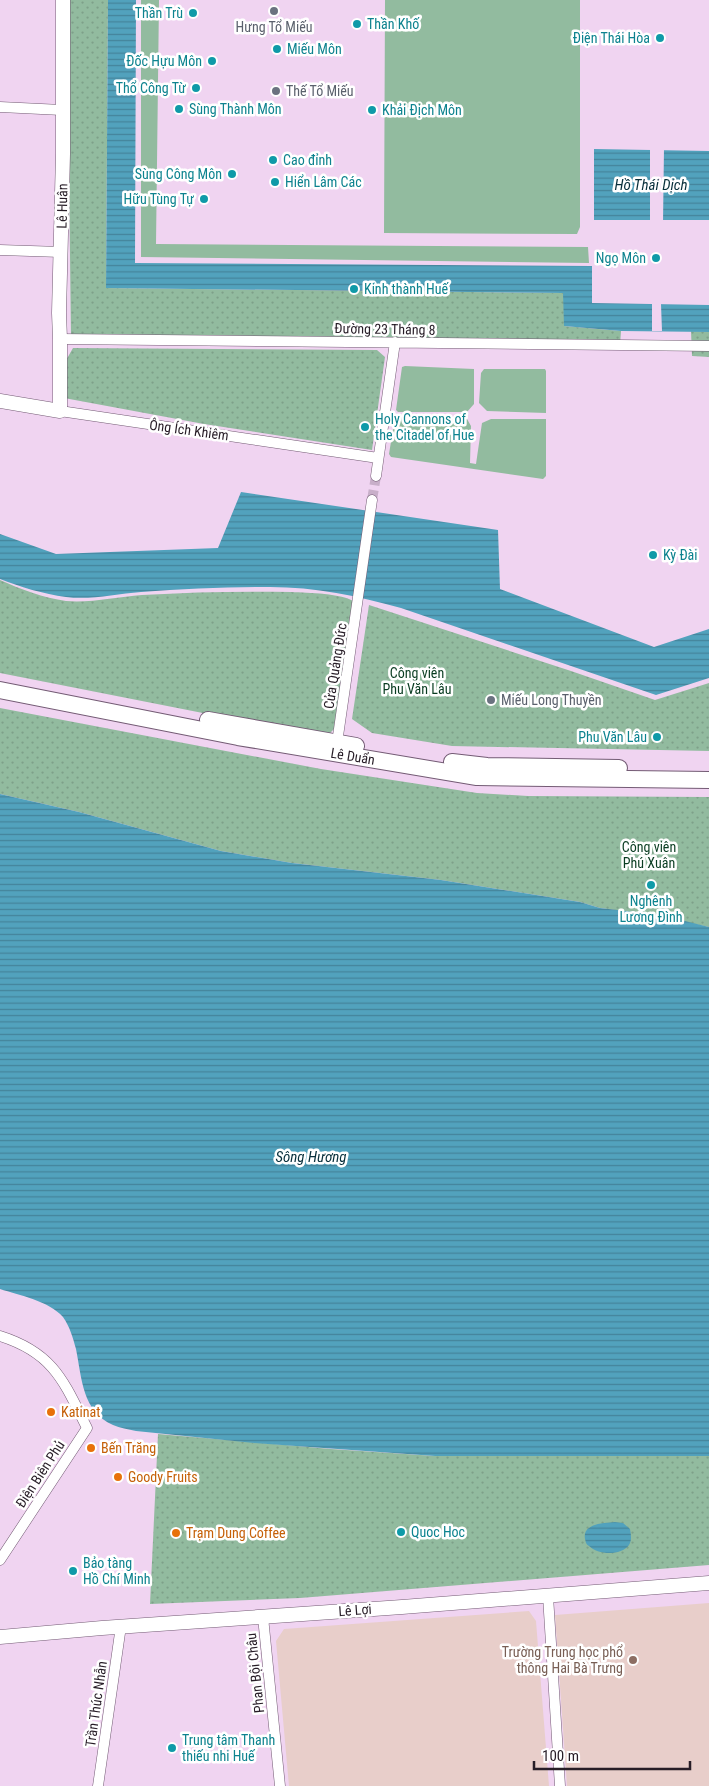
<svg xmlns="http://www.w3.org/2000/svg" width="709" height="1786" viewBox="0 0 709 1786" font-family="'Roboto Condensed',sans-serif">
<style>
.education{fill:#e8ceca}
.grass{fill:#92bb9f}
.park{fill:url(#park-dots)}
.water{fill:url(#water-rules)}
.pier{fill:#f0d4f1}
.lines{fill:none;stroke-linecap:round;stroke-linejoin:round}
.street-tunnel{stroke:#c8afc9;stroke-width:10;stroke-dasharray:10 5;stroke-linecap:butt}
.street-casing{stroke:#735b74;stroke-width:11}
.secondary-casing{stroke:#735b74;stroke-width:15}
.primary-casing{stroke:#735b74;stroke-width:18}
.street{stroke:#fff;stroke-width:10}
.secondary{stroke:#fff;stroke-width:14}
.primary{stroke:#fff;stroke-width:16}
.worship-dot{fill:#6b7280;stroke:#fff;stroke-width:2}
.culture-dot{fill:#0f9aa8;stroke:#fff;stroke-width:2}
.food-dot{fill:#e8710a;stroke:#fff;stroke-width:2}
.education-dot{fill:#8d6e63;stroke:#fff;stroke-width:2}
.labels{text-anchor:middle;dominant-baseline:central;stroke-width:5;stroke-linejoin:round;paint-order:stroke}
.culture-label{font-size:14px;fill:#0d838f;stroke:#fff;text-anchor:start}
.worship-label{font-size:14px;fill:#5b616d;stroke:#fff;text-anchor:start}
.street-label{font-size:14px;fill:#271d27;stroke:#fff}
.park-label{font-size:14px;fill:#093c21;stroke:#fff}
.food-label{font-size:14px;fill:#c56008;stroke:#fff;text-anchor:start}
.education-label{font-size:14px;fill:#785e54;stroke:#fff;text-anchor:end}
.water-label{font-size:15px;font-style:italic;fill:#082f3b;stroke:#fff}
</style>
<defs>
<pattern id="park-dots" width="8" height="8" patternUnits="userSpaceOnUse" patternTransform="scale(1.25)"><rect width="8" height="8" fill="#92bb9f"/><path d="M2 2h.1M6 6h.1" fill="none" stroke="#7ea089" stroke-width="1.8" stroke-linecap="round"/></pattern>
<pattern id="water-rules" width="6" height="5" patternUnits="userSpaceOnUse" patternTransform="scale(1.25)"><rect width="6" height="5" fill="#52a2bd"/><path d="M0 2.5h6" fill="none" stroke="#44839a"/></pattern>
</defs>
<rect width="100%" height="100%" fill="#f0d4f1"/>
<!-- education -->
<path class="education" d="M709 1603V1786H567L555 1615Z
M529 1611 536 1621 549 1786H289L276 1641 284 1629Z"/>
<!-- grass -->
<path class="grass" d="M141 0H159L156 244 588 247 589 263 141 257Z
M385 0H580V227L577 234 384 233Z
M405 366 474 369V404L467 412H398L396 410 402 367Z
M484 369H545L546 371V413L487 411 479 403 481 373Z
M396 416 467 419 471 426 470 463 476 464 482 423 491 419H546V476L543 479 391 457 389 454 395 417Z"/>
<!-- park -->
<path class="park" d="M67 0H108L106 288 564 293V326L621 331 620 345 71 339Z
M691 331 709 332V357L692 356Z
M73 348 377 350 385 357 372 450 204 424 64 398 65 362Z
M0 580C20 589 44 598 66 601 91 603 117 597 142 595 192 592 241 591 291 592 309 593 341 593 355 602L334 729 329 734 320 736 0 673Z
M369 605 571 671 655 700 709 683V751L452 746 372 733 352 719Z
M0 708 321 769 477 793 528 796 709 797V927L645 914 600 908 580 902 441 880 292 863 221 851 79 812 0 794Z
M158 1434 331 1449 435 1456H709V1565L300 1598 150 1604Z"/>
<!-- water -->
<path class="water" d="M108 0H136L135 263 592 266V303L709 305V332L621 331 564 326 563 293 106 288Z
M594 149 709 151V220H594Z
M241 492 498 530 500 589 654 647 709 629V678L656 695 401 608C358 596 315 587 270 587 228 587 184 589 141 592 116 594 91 600 66 597 43 594 21 587 0 579V534L56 554 218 548Z
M0 794 79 812 221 851 292 863 441 880 580 902 600 908 661 915 709 927V1456H435L254 1443 136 1431C128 1429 120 1428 113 1425 82 1411 82 1379 76 1349 73 1338 70 1327 63 1317 49 1301 19 1295 0 1289Z
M615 1522 623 1523 630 1529C631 1535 632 1540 629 1545 621 1556 598 1555 589 1546 586 1544 586 1543 585 1539 582 1523 605 1523 615 1522Z"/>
<!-- pier -->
<path class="pier" d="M650 148H664L663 223H650Z
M652 304H661L662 331H652Z"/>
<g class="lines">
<!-- street-tunnel -->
<path class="street-tunnel" d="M372 500 376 476"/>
<!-- street casing -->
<g class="street-casing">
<path id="street" d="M0 107 62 110
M0 250 61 252
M60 339 709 346
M60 411 378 458
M376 476 395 342
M337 743 372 500
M0 1336C54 1353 64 1382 87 1428L0 1560
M548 1596 560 1786
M263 1617 280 1786
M98 1786 121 1626"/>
</g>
<!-- secondary casing -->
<g class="secondary-casing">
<path id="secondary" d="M0 401 60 411V339L59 313 63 154V0
M0 1637 102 1628 402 1607 709 1583"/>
</g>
<!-- primary casing -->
<g class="primary-casing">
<g id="primary">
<path id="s1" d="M0 690 238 737 477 777 709 780"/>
<path d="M208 720 356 746"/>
<path d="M452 762 487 766 619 768"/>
</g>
</g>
<!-- street -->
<use href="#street" class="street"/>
<!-- secondary -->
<use href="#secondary" class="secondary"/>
<!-- primary -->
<use href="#primary" class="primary"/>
</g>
<!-- markers -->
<g class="worship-dot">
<circle cx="274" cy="11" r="5"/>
<circle cx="276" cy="91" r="5"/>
<circle cx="491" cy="700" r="5"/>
</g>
<g class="culture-dot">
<circle cx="193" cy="13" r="5"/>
<circle cx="357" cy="24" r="5"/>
<circle cx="660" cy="38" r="5"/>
<circle cx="277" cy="49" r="5"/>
<circle cx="212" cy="61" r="5"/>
<circle cx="196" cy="88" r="5"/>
<circle cx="179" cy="109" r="5"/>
<circle cx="372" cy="110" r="5"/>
<circle cx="273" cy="160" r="5"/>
<circle cx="232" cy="174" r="5"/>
<circle cx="275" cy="182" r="5"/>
<circle cx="204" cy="199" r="5"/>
<circle cx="656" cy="258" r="5"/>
<circle cx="354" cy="289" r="5"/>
<circle cx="365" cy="427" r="5"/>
<circle cx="653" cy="555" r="5"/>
<circle cx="657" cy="737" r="5"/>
<circle cx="651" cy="885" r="5"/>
<circle cx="401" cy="1532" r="5"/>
<circle cx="73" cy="1571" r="5"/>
<circle cx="172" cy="1748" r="5"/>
</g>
<g class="food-dot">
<circle cx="51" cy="1412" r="5"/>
<circle cx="91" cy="1448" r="5"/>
<circle cx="118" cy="1477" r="5"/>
<circle cx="176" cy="1533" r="5"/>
</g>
<circle class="education-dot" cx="633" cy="1660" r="5"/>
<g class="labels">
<!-- culture labels -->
<g class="culture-label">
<text x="183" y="13" text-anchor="end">Thần Trù</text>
<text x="367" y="24">Thần Khố</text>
<text x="650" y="38" text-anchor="end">Điện Thái Hòa</text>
<text x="287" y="49">Miếu Môn</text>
<text x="202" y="61" text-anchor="end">Đốc Hựu Môn</text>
<text x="186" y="88" text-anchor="end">Thổ Công Từ</text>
<text x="189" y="109">Sùng Thành Môn</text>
<text x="382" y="110">Khải Địch Môn</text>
<text x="283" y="160">Cao đỉnh</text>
<text x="222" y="174" text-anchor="end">Sùng Công Môn</text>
<text x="285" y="182">Hiển Lâm Các</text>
<text x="194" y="199" text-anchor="end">Hữu Tùng Tự</text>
<text x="646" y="258" text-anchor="end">Ngọ Môn</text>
<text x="364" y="289">Kinh thành Huế</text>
<text x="375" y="419">Holy Cannons of<tspan x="375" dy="16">the Citadel of Hue</tspan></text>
<text x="663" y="555">Kỳ Đài</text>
<text x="647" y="737" text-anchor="end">Phu Văn Lâu</text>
<text x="651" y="901" text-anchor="middle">Nghênh<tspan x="651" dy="16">Lương Đình</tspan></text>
<text x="411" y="1532">Quoc Hoc</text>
<text x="83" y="1563">Bảo tàng<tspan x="83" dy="16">Hồ Chí Minh</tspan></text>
<text x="182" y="1740">Trung tâm Thanh<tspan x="182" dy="16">thiếu nhi Huế</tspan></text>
</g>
<!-- worship labels -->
<g class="worship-label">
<text x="274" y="27" text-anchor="middle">Hưng Tổ Miếu</text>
<text x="286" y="91">Thế Tổ Miếu</text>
<text x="501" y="700">Miếu Long Thuyền</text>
</g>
<!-- street labels -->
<g class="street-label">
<text transform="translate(62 206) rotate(-89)">Lê Huân</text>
<text transform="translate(385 329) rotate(1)">Đường 23 Tháng 8</text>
<text transform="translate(189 430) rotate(8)">Ông Ích Khiêm</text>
<text transform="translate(335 666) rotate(-81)">Cửa Quảng Đức</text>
<text stroke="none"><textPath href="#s1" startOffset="359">Lê Duẩn</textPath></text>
<text transform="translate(40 1474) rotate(-57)">Điện Biên Phủ</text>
<text transform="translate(355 1610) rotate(-4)">Lê Lợi</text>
<text transform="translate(255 1673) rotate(-96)">Phan Bội Châu</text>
<text transform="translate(96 1704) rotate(-82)">Trần Thúc Nhẫn</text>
</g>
<!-- park labels -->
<g class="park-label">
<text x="417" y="673">Công viên<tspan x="417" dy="16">Phu Văn Lâu</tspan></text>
<text x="649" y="847">Công viên<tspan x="649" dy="16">Phú Xuân</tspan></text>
</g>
<!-- food labels -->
<g class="food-label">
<text x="61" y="1412">Katinat</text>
<text x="101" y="1448">Bến Trăng</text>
<text x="128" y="1477">Goody Fruits</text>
<text x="186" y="1533">Trạm Dung Coffee</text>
</g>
<!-- education labels -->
<g class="education-label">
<text x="623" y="1652">Trường Trung học phổ<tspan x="623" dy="16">thông Hai Bà Trưng</tspan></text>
</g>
<!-- water labels -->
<g class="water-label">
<text x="651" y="185">Hồ Thái Dịch</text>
<text x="311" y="1157">Sông Hương</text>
</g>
</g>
<!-- scale -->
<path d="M534 1761v8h156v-8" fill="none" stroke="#271d27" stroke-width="2.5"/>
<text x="542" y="1761" font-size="15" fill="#271d27" stroke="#ffffff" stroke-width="4" paint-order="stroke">100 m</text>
</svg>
